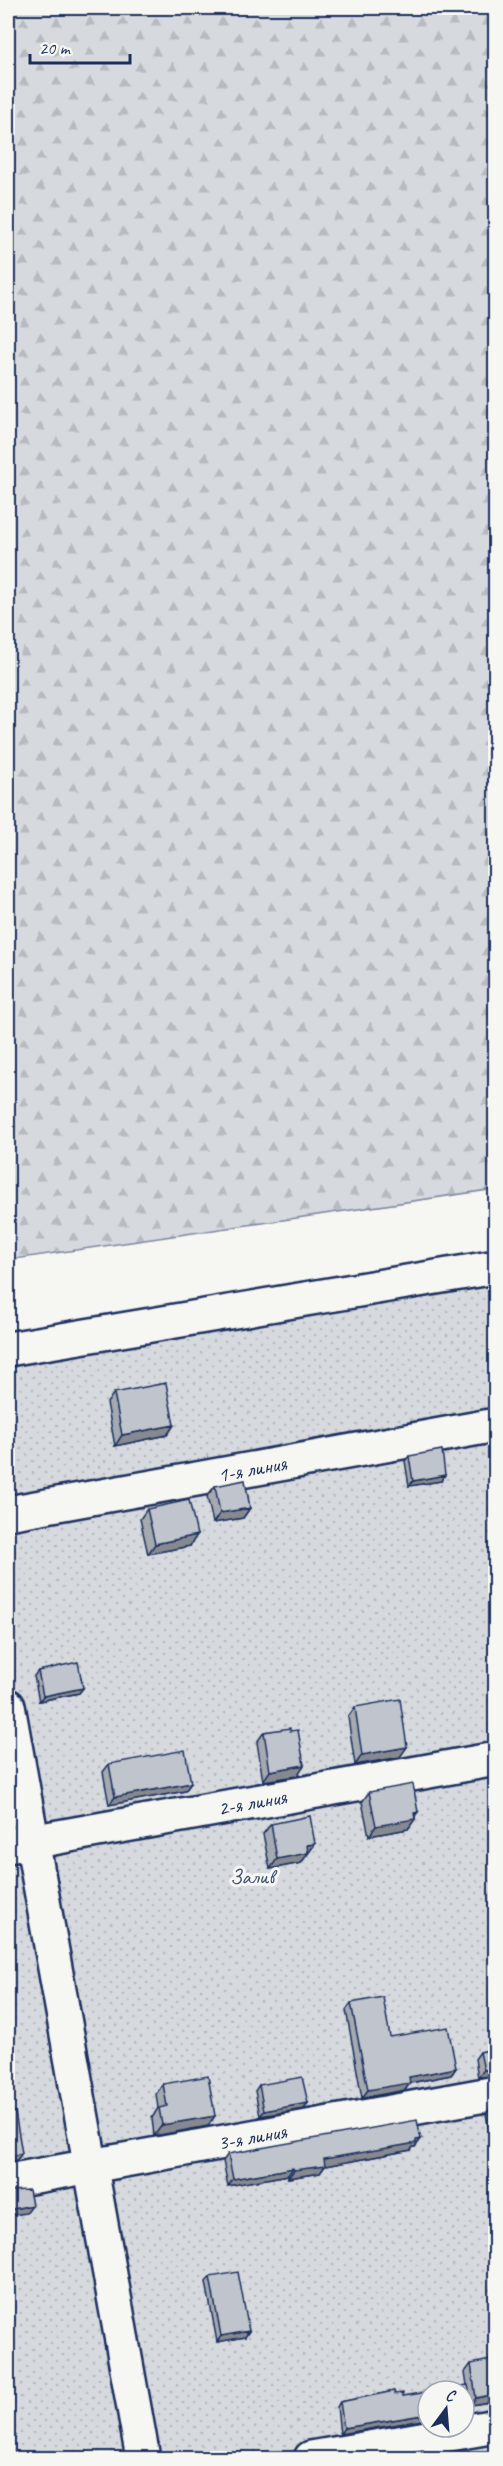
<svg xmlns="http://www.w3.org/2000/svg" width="503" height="2466" viewBox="0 0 503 2466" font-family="Caveat,sans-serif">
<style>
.green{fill:url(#green-dots);stroke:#78849e;stroke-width:1.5;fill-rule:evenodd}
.forest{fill:url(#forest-firs);stroke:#78849e;stroke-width:1.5}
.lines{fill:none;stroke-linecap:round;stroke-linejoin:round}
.street-casing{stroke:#1b2f5e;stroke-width:38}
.street{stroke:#f6f6f2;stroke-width:33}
.wall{fill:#a5a9b0;stroke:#1b2f5e;stroke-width:1.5}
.shaded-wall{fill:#868990;stroke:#1b2f5e;stroke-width:1.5}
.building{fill:#c0c4cd;stroke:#1b2f5e;stroke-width:1.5}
.labels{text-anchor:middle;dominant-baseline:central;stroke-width:6;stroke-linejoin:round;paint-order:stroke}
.street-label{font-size:21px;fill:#1b2f5e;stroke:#f6f6f2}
.park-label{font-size:21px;fill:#405177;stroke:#f6f6f2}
</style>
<defs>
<pattern id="green-dots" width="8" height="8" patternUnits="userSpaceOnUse" patternTransform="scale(1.5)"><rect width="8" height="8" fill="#d6d9dd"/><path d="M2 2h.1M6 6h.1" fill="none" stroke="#b7bbc0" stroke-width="1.8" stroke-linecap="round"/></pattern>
<pattern id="forest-firs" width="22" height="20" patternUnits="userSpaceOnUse" patternTransform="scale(1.5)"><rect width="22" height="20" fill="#d6d9dd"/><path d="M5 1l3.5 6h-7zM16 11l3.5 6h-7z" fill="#b7bbc0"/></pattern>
</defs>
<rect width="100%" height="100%" fill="#f6f6f2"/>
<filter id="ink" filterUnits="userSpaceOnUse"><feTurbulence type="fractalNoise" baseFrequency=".0167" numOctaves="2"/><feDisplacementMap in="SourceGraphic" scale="12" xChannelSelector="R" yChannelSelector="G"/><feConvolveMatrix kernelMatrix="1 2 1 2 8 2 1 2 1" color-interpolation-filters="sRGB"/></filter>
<g filter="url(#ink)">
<!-- green -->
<path class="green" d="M495 1283V2458H8V1364ZM428 2391H464V2427H428Z"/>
<!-- forest -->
<path class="forest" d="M8 8H495V1189L8 1260Z"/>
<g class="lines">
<!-- street casing -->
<g class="street-casing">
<g id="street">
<path d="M8 1349 496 1267"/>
<path id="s1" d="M8 1513 496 1425"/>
<path d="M8 1706 143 2458"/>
<path id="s2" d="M8 1846 496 1759"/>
<path id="s3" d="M8 2181 496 2093"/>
<path d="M311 2458 496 2426"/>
</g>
</g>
<!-- street -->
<use href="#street" class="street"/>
</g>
<!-- wall -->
<path class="wall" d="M114 1393 174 1425 167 1435 115 1446 107 1403Z
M409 1456 441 1481 409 1486 405 1461Z
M215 1486 250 1508 243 1518 213 1523 207 1496Z
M147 1509 190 1546 148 1554 140 1519Z
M38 1671 83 1688 79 1693 39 1701 34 1676Z
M355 1707 400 1757 355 1765 348 1717Z
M290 1731 297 1776 263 1781 257 1742 264 1732Z
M109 1764 191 1783 185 1791 109 1805 103 1772Z
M369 1792 415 1816V1819L408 1829 369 1836 362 1802Z
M271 1824 315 1844 301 1863 270 1869 263 1834Z
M351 2003 390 2037 456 2068 451 2075 410 2083 405 2090 362 2098 346 2010Z
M495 2049V2076L478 2077 475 2059 480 2052Z
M163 2084 208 2126 154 2136 152 2118 158 2108 156 2094Z
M259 2085 308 2103 304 2109 260 2116 255 2091Z
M495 2105V2129L489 2131 486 2114 491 2107Z
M421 2139 415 2147H413L411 2150 325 2166 320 2173 288 2178V2175L228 2186 223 2161 228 2154Z
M210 2277 249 2331 245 2337 217 2342 206 2282Z
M471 2364 495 2401 472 2405 468 2412 464 2413V2391L467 2385 465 2372Z
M394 2391 340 2434 337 2407 340 2402Z"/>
<!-- shaded-wall -->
<path class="shaded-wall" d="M174 1425 167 1435 115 1446 122 1435Z
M445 1475 441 1481 409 1486 413 1481Z
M250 1508 243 1518 213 1523 220 1513Z
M197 1535 190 1546 148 1554 155 1544Z
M83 1688 79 1693 39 1701 43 1696Z
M407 1747 400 1757 355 1765 362 1755Z
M304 1765 297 1776 263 1781 270 1771Z
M191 1783 185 1791 109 1805 115 1797Z
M418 1812 413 1819H415L408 1829 369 1836 376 1826Z
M315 1844 301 1863 270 1869 277 1859 307 1845Z
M456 2068 451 2075 410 2083 405 2090 362 2098 368 2090 409 2077Z
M495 2069V2076L478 2077 484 2070Z
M308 2103 304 2109 260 2116 264 2111Z
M215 2116 208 2126 154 2136 162 2125Z
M494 2123H495V2129L489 2131Z
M421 2139 415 2147H413L411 2150 325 2166 320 2173 288 2178 294 2170 324 2159Z
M22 2153 17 2160 8 2163V2157Z
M293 2168 288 2175 228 2186 233 2179Z
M32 2205 26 2213 8 2216V2210Z
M249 2331 245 2337 217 2342 221 2336Z
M495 2394V2401L471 2405 476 2398Z
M472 2406 468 2412 464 2413V2408Z
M428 2414V2419L340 2434 344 2428Z"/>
<!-- building -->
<path class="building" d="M166 1383 174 1425 122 1435 114 1393Z
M442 1450 445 1475 413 1481 409 1456Z
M245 1480 250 1508 220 1513 215 1486Z
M189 1500 197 1535 155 1544 147 1509Z
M78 1662 83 1688 43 1696 38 1671Z
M400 1699 407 1747 362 1755 355 1707Z
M290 1728V1731L298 1730 304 1765 270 1771 264 1732Z
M185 1750 191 1783 115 1797 109 1764Z
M413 1784 418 1812 414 1813 415 1819 376 1826 369 1792Z
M8 1802 10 1815H8Z
M310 1816 315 1844 307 1845 308 1853 277 1859 271 1824Z
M383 1997 390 2037 448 2027 456 2068 409 2077 410 2083 368 2090 351 2003Z
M495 2049V2069L484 2070 480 2052Z
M208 2076 215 2116 162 2125 159 2108 167 2106 163 2084Z
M302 2077 308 2103 264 2111 259 2085Z
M495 2105V2123H494L491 2107Z
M15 2112 22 2153 8 2157V2114Z
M417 2120 421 2139 416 2140V2143L324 2159 325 2166 294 2170 293 2168 233 2179 228 2154Z
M29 2190 32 2205 8 2210V2191Z
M238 2272 249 2331 221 2336 210 2277Z
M495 2359V2394L476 2398 471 2364Z
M468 2385 472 2406 464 2408V2391H431Z
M394 2391 395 2394 403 2393V2396L428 2392V2414L344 2428 340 2402Z
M423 2450 425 2458H372Z"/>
</g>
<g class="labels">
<!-- street labels -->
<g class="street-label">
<text stroke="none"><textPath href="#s1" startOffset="248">1-я линия</textPath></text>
<text stroke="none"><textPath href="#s2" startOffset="248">2-я линия</textPath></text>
<text stroke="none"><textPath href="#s3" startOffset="248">3-я линия</textPath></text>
</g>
<!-- park labels -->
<g class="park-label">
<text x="252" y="1877">Залив</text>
</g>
</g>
<!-- margin -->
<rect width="503" height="2466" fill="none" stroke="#f6f6f2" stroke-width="30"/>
<rect x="15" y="15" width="473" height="2436" fill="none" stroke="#1b2f5e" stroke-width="2" filter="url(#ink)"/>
<!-- north arrow -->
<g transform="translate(446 2409) rotate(16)"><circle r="28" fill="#f6f6f2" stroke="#9ea6b7" stroke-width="1.5"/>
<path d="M0-4.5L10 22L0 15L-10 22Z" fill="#1b2f5e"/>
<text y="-9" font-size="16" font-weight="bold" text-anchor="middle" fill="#1b2f5e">С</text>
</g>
<!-- scale -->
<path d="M30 54v9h100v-9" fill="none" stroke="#1b2f5e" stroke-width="3"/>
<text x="39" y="54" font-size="18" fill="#1b2f5e" stroke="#f6f6f2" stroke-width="4.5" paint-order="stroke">20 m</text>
</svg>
